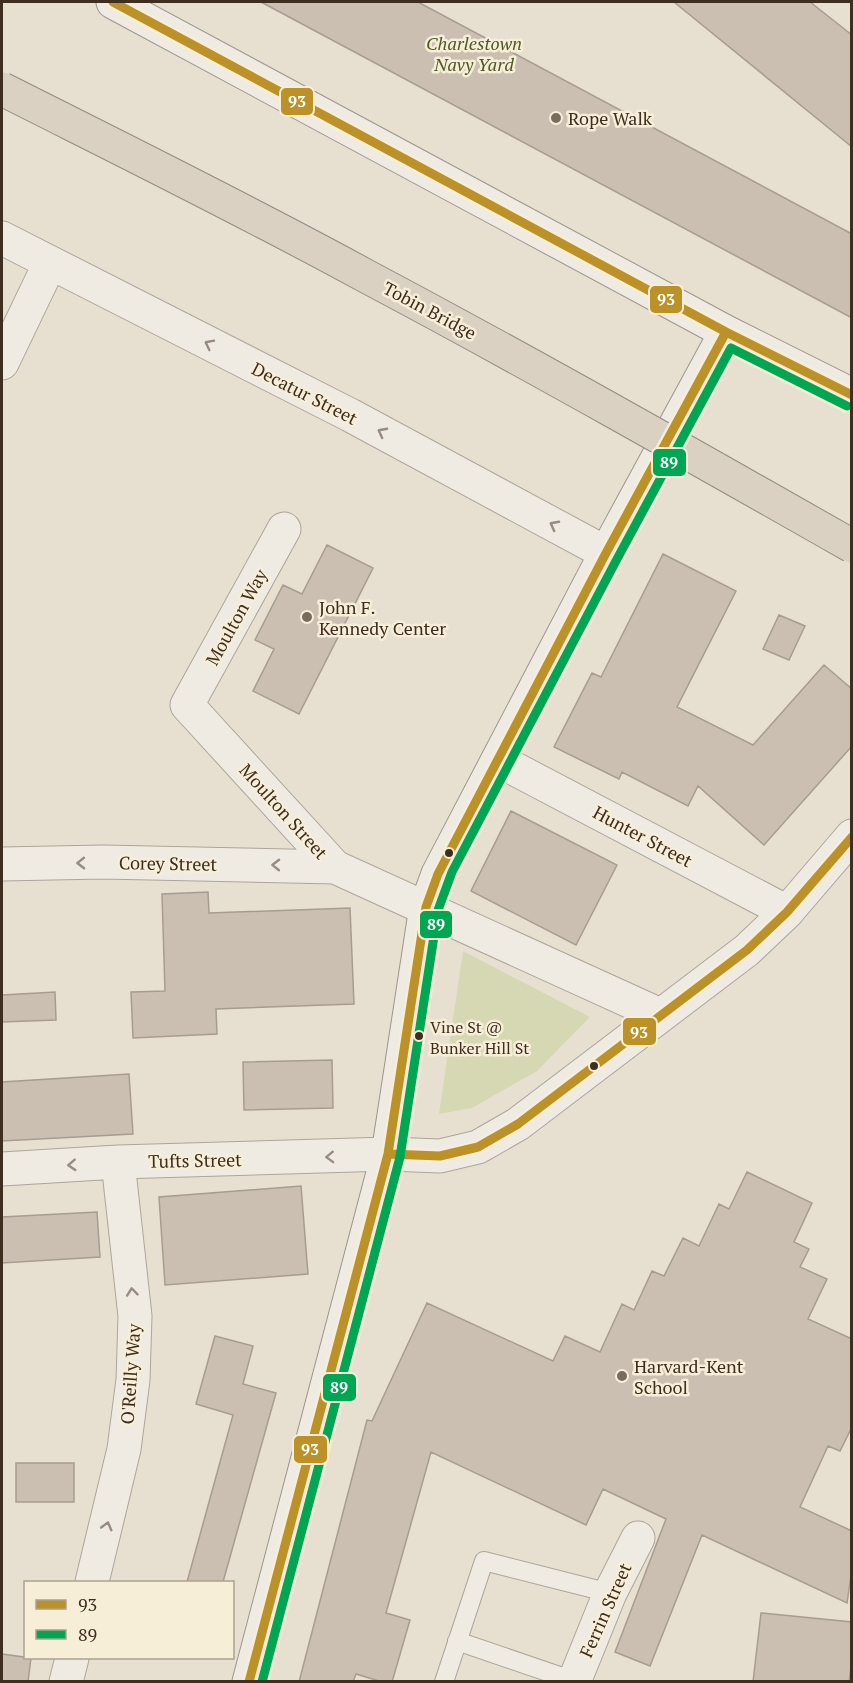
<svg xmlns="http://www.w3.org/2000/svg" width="853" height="1683" viewBox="0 0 853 1683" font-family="'PT Serif',serif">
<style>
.green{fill:#d6d7b3}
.building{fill:#cbbfb2;stroke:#a89c90;stroke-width:1.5}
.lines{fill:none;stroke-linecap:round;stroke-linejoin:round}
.lane-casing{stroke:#ada599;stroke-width:20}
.street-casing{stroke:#ada599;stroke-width:35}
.secondary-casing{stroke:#9c958a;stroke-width:35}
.lane{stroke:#efebe3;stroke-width:18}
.street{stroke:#efebe3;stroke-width:33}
.secondary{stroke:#efebe3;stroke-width:33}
.highway-bridge-casing{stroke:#928b80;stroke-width:35;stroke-linecap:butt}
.highway-bridge{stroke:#dad1c2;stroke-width:33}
.bus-1-casing{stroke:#f7eed8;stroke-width:14}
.bus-2-casing{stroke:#f7eed8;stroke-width:14}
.bus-1{stroke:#bb9128;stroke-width:9}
.bus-2{stroke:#00a651;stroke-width:9}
.oneway{stroke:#968c82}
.poi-dot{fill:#786c5e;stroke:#f7eed8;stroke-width:2}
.bus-dot{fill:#3d2e20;stroke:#f7eed8;stroke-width:2}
.labels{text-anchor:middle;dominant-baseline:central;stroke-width:5;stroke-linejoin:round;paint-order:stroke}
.bus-label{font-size:16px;fill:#3d2e20;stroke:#f7eed8;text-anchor:start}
.park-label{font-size:18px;font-style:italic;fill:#4d5a26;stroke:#f7eed8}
.poi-label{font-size:18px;fill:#3d2e20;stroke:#f7eed8;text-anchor:start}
.street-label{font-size:18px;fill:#3d2e20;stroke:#f7eed8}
.line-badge{stroke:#f7eed8;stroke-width:2}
.badge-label{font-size:16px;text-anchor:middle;font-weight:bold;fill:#fff}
</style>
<rect width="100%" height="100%" fill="#e7e0d1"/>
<!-- green -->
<path class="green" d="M463 951 590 1017 537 1071 472 1108 439 1114Z"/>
<!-- building -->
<path class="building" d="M261 2H418L852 234V318Z
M674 2H810L852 35V147Z
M327 545 373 568 299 714 253 691 274 649 255 640 283 585 302 594Z
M663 554 736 591 677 707 753 745 824 665 852 689V746L764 845 698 786 688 806 622 772 619 779 554 747 592 673 601 677Z
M779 615 805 626 789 660 763 649Z
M511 811 617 865 576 945 471 891Z
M208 892 209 913 350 908 354 1004 216 1009 217 1034 133 1038 131 992 165 991 162 894Z
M55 992 56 1020 2 1022V995Z
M332 1060 333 1108 244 1110 243 1062Z
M129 1074 133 1134 2 1141V1082Z
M747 1172 812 1203 794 1242 809 1249 800 1267 827 1279 808 1319 852 1339V1427L840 1451 828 1446 800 1507 852 1531V1569L847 1603 702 1535 650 1666 615 1652 666 1519 603 1489 586 1525 431 1452 386 1613 410 1620 392 1682H382L356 1674 353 1682H299L367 1420 372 1421 427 1303 553 1361 565 1336 600 1352 622 1304 634 1310 652 1271 664 1276 683 1238 699 1246 719 1204 729 1209Z
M301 1186 308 1274 165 1285 159 1197Z
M97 1212 100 1257 2 1263V1217Z
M215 1336 253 1346 243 1384 276 1393 223 1582H187L233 1415 196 1404Z
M16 1463H74V1502H16Z
M761 1613 852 1622V1659L849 1682H753Z
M2 1654 31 1658 28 1682H2Z"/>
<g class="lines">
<!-- lane casing -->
<g class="lane-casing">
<path id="lane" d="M457 1641 574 1681
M444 1682 484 1561 610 1593"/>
</g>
<!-- street casing -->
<g class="street-casing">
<path id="street" d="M2 238 350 415 606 553
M2 363 50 263
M284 529 187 705 335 867 660 1015
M498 760 787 912
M2 864 103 862 335 867
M2 1169 118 1162 388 1154 440 1156 478 1147 518 1124 747 950 787 912 852 836
M92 1582 124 1449 133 1380 135 1316 118 1162
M66 1682 72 1658
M574 1682 610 1593 638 1538"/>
</g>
<!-- secondary casing -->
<g class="secondary-casing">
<path id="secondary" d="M113 2 726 332 852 395
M249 1682 388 1154 426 907 438 874 606 553 726 332"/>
</g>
<!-- lane -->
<use href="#lane" class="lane"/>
<!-- street -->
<use href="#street" class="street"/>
<!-- secondary -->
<use href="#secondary" class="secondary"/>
<!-- highway-bridge casing -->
<g class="highway-bridge-casing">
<path id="highway-bridge" d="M2 89C123 150 245 210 364 275 528 362 690 454 852 546"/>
</g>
<!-- highway-bridge -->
<use href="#highway-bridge" class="highway-bridge"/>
<!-- bus-1 casing -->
<g class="bus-1-casing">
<path id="bus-1" d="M113 2 726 332 852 395
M388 1154 440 1156 478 1147 518 1124 747 950 787 912 852 837
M249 1682 388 1154 426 907 438 874 606 553 726 332"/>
</g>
<!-- bus-2 casing -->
<g class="bus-2-casing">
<path id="bus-2" d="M262 1682 400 1157 438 910 452 872 617 559 731 348 847 406"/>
</g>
<!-- bus-1 -->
<use href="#bus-1" class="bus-1"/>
<!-- bus-2 -->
<use href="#bus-2" class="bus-2"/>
</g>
<!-- one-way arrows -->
<defs><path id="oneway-chevron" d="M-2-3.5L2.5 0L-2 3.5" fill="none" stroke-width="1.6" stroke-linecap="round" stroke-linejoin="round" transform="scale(1.5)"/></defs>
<g class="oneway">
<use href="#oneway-chevron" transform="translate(209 344) rotate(-153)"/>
<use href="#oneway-chevron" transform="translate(382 432) rotate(-152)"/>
<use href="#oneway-chevron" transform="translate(554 525) rotate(-152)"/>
<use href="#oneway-chevron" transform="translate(81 863) rotate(179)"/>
<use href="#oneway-chevron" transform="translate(276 865) rotate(-179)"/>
<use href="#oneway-chevron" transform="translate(330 1157) rotate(178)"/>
<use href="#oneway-chevron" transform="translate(72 1165) rotate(177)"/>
<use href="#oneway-chevron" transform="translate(132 1292) rotate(-96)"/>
<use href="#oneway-chevron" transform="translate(107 1526) rotate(-75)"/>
</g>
<!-- markers -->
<g class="poi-dot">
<circle cx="556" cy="118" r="6"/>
<circle cx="307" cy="617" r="6"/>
<circle cx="622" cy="1376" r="6"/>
</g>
<g class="bus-dot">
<circle cx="449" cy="853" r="5"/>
<circle cx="419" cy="1036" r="5"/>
<circle cx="594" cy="1066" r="5"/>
</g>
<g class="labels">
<!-- bus labels -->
<g class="bus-label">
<text x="430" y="1027">Vine St @<tspan x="430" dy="21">Bunker Hill St</tspan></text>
</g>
<!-- park labels -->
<g class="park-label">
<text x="474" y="43">Charlestown<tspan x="474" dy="21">Navy Yard</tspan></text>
</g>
<!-- poi labels -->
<g class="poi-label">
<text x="568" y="118">Rope Walk</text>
<text x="319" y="607">John F.<tspan x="319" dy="21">Kennedy Center</tspan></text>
<text x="634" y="1366">Harvard-Kent<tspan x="634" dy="21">School</tspan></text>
</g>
<!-- street labels -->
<g class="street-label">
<text transform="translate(430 310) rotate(28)">Tobin Bridge</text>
<text transform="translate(305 393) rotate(27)">Decatur Street</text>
<text transform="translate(236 617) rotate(-61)">Moulton Way</text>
<text transform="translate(284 811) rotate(48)">Moulton Street</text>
<text transform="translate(643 836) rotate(28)">Hunter Street</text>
<text transform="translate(168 863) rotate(1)">Corey Street</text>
<text transform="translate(195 1160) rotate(-1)">Tufts Street</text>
<text transform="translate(130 1374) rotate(-86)">O'Reilly Way</text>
<text transform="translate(605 1610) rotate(-66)">Ferrin Street</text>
</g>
</g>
<g class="line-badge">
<rect x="280" y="87" width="34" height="29" rx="6" fill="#bb9128"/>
<rect x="649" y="285" width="34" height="29" rx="6" fill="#bb9128"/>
<rect x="652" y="448" width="35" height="29" rx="6" fill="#00a651"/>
<rect x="419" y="910" width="34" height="29" rx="6" fill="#00a651"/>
<rect x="622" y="1017" width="35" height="29" rx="6" fill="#bb9128"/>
<rect x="322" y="1373" width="35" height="29" rx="6" fill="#00a651"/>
<rect x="293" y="1435" width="35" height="29" rx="6" fill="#bb9128"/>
</g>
<g class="badge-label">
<text x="297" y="107">93</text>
<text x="666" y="305">93</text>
<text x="669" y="468">89</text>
<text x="436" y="930">89</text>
<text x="639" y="1038">93</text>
<text x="339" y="1393">89</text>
<text x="310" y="1455">93</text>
</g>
<!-- border -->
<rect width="853" height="1683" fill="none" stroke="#3d2e20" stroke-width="6"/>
<!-- legend -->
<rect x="24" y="1581" width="210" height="78" fill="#f7eed8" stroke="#ada18e" stroke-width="1.5"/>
<rect x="36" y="1600" width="30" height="9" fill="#bb9128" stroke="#ada18e" stroke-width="1.5"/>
<text x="78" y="1611" font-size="18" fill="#3d2e20">93</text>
<rect x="36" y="1630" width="30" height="9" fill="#00a651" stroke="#ada18e" stroke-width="1.5"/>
<text x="78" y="1641" font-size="18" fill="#3d2e20">89</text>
</svg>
